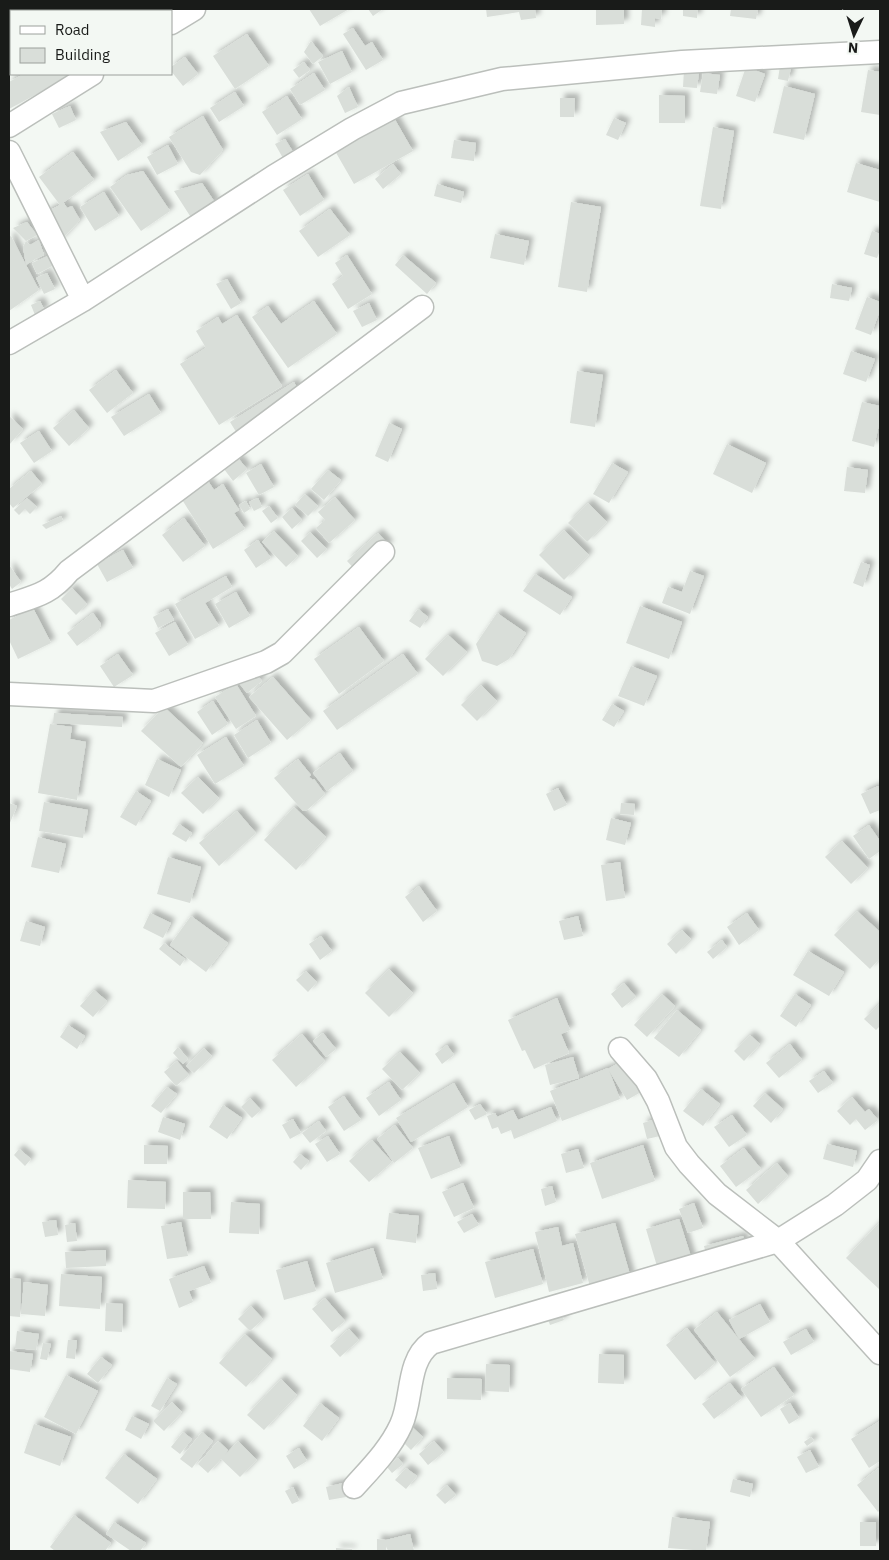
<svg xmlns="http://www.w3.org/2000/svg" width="889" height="1560" viewBox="0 0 889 1560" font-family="'IBM Plex Sans',sans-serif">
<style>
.building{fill:#d9ded9;filter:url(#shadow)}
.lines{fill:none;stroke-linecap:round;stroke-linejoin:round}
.street-casing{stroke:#bbbfbb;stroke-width:25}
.street{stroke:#fff;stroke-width:22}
</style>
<defs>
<filter id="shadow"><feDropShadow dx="4.5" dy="-4.5" stdDeviation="2.5" flood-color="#0004"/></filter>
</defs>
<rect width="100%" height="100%" fill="#f3f8f3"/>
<!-- building -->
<path class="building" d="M18 9H63L59 11H13Z
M94 9H134L129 11H96Z
M145 9H185L171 11H140Z
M309 9H349L320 26Z
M368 9H383L373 16Z
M486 9H535L536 18 521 20 519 12 487 17Z
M596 9H624V24L596 25Z
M642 9H662L661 19 655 18V27L641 25Z
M683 9H698L697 18 683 16Z
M731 9H758L756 19 730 16Z
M353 28 365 46 372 42 383 60 366 70 343 34Z
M247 34 269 66 235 89 213 56Z
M311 41 323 56 313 64 304 52Z
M342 51 352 72 330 84 318 62Z
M185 57 198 74 183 86 171 71V67Z
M304 62 310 70 299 78 293 70Z
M780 66 791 68 788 81 778 79Z
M746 67 765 74 755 102 736 96Z
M684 70 699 72 697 88 683 87Z
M868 70 880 72V115L861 112Z
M314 73 325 90 300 105 290 89Z
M703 73 720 75 717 94 700 92Z
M24 74H74L9 109V82Z
M784 86 815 94 804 140 773 133Z
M349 87 358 107 345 113 337 96Z
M235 92 244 106 219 122 210 108Z
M659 95 685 96V123H659Z
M287 96 302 119 277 135 262 112Z
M560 98H575L574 117H560Z
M70 106 76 120 59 128 52 114Z
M203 116 223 150 200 175 191 172 169 137Z
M394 118 413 151 354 184 335 151Z
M614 118 626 123 618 140 606 135Z
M126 122 142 145 118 161 100 132Z
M713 127 734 131 721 209 700 206Z
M285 139 295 155 284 160 275 144Z
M454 140 476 143 474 161 451 158Z
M168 145 178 164 157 175 147 157Z
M73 152 94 180 60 205 64 203 67 208 72 206 80 220 59 242 44 213 60 205 39 177Z
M856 163 880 170V202L847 192Z
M393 164 401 174 383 189 375 179Z
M143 171 170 211 141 231 110 187 127 175Z
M308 174 324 200 300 216 283 190Z
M202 183 216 204 192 219 174 191Z
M437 184 464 192 461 203 434 196Z
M104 192 119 216 95 231 80 207Z
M571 202 601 207 587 292 558 287Z
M330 209 350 235 318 257 299 231Z
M27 222 37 235 26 241 13 228Z
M872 231 880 234V250L877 258 864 254Z
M495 234 529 241 524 265 490 258Z
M11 236 39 290 9 311V237Z
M39 240 44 255 35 259 26 265 23 247 26 241 30 245Z
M347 255 372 294 348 309 332 284 343 276 335 263Z
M403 255 436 283 427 294 395 265Z
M48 256 52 266 37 274 32 263Z
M47 273 55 289 44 294 36 278Z
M227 279 241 303 231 309 216 284Z
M832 284 852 288 849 301 830 298Z
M867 297 880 302V310L871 335 855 329Z
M40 301 45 311 35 315 31 305Z
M314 301 337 334 288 368 252 317 268 306 281 324Z
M369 303 377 320 362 327 353 311Z
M237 315 282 386 219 425 180 364 206 348 196 331 218 317 222 324Z
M851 351 875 359 866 382 843 374Z
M116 370 133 393 107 413 89 390Z
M577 371 603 375 595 427 570 423Z
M294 382 301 395 238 435 230 422Z
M149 394 161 413 124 436 111 417Z
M862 402 880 406V420L874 447 852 441Z
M74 410 89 428 69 446 53 428Z
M9 416 23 429 9 445Z
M389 423 402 429 388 462 375 456Z
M39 431 52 451 34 463 20 443Z
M727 444 766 463 752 493 713 474Z
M238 458 247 469 233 481 224 469Z
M612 463 628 472 609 503 593 494Z
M261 464 274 487 259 495 246 473Z
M847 467 868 470 865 493 844 491Z
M328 470 341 480 324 500 311 489Z
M31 471 42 484 13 508 9 503V489Z
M208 481 214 490 223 484 239 510 234 513 245 529 213 549 181 498Z
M305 494 318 506 308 516 295 505Z
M335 497 355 520 329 543 316 528 325 520 318 512Z
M27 498 37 507 30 514 25 509 19 515 14 510Z
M258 498 262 507 254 511 249 502Z
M246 501 250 509 244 513 239 505Z
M588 503 607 522 587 542 568 523Z
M269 506 278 518 271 523 262 511Z
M292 508 302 520 292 529 282 517Z
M61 516 63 521 46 529 42 525Z
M184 518 205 546 183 562 162 535Z
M564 530 589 555 564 580 539 555Z
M274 531 298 556 286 567 262 542Z
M310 532 327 549 317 558 301 541Z
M378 533 389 545 358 573 347 561Z
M258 540 271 558 256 568 244 550Z
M123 550 133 568 107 582 97 564Z
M861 562 870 565 863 587 853 583Z
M9 565 21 582 12 589 9 584Z
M690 571 704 576 690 614 662 603 668 587 682 592Z
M535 574 572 597 560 615 523 591Z
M226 576 232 587 205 603 219 626 195 639 175 604Z
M72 588 87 604 76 615 61 599Z
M236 592 250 616 229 628 215 604Z
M640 606 682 622 669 659 626 643Z
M33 608 51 643 18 659 9 640V620Z
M168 609 174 620 158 628 153 617Z
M418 609 428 617 420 628 409 621Z
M93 613 101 624 99 630 77 646 67 633Z
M497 613 526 633 509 659 497 666 482 661 476 644Z
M175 622 188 645 169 656 155 633Z
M359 627 384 661 339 694 314 659Z
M448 635 467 652 443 676 425 659Z
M118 654 133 675 114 687 100 666Z
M403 654 418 674 337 730 323 711Z
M631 666 657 676 644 706 618 696Z
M253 670 262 681 247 693 239 683Z
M273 677 311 720 287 740 249 697Z
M236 684 256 716 236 729 215 697Z
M481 685 497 701 477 721 461 705Z
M213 701 228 724 212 735 197 712Z
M612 704 624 711 614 727 602 720Z
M164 707 203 743 181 767 141 731Z
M54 713 123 717 122 727 53 723Z
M257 720 271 743 248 758 234 735Z
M50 724 72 727 70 739 86 742 77 800 38 793Z
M226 737 244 766 215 784 197 755Z
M340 753 353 771 327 791 313 773Z
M157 759 181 770 169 797 145 785Z
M298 759 311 775 309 777 313 780 314 779 325 794 306 811 305 810 303 811 274 778Z
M198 777 219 798 203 814 181 793Z
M878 786 880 791V810L870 814 861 794Z
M558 788 567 805 554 811 546 794Z
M136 791 151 801 136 826 120 817Z
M44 802 88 810 83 838 39 831Z
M9 803 17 806 9 825Z
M621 803 635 804 634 815 620 814Z
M294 807 326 837 296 870 264 840Z
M237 811 256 833 219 866 199 843Z
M611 818 631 823 625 845 606 840Z
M179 824 192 833 186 842 172 834Z
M869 825 880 841V851L869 859 853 836Z
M38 837 66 844 59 873 31 867Z
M842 841 868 868 851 884 825 857Z
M168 857 201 867 190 903 157 894Z
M620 862 625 898 606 901 601 865Z
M419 886 437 911 423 922 405 897Z
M857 911 880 932V958L870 969 834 935Z
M150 913 171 923 163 938 143 928Z
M747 913 759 930 739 945 727 927Z
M191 916 228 943 206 972 170 945Z
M578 916 583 936 564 940 559 921Z
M26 921 45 927 40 946 20 941Z
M682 930 691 939 676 954 667 944Z
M321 936 332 951 320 960 309 944Z
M722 940 727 947 713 959 707 952Z
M164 943 185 959 180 966 159 949Z
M808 951 844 972 829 996 793 975Z
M389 969 413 993 389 1017 365 993Z
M306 971 317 982 308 992 296 980Z
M624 983 636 997 622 1008 611 994Z
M94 990 107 1001 93 1017 80 1006Z
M662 994 675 1006 647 1037 634 1025Z
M795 994 811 1005 796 1027 780 1016Z
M557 998 570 1030 561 1034 569 1053 534 1069 525 1050 522 1051 508 1020Z
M880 1003V1026L876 1030 864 1019Z
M677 1010 701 1030 679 1057 654 1038Z
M68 1025 85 1036 77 1049 60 1037Z
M323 1033 336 1049 326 1057 313 1041Z
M302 1034 325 1061 296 1087 272 1060Z
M750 1035 760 1044 744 1061 734 1051Z
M790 1044 802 1060 779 1078 766 1063Z
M447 1045 454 1055 442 1064 435 1054Z
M178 1047 188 1059 183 1064 173 1053Z
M204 1048 212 1056 194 1073 186 1066Z
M400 1052 420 1073 402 1090 382 1069Z
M573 1057 579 1078 550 1085 545 1065Z
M177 1061 189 1075 176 1086 164 1072Z
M622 1061 641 1092 627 1100 608 1069Z
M608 1068 620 1099 562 1121 550 1091Z
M824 1071 833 1083 818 1093 809 1081Z
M389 1082 401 1100 379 1116 366 1098Z
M454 1083 468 1107 411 1142 396 1118Z
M167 1087 177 1094 161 1113 151 1106Z
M701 1089 720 1104 703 1126 683 1111Z
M765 1093 783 1109 771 1123 753 1106Z
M344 1096 361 1120 344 1131 328 1107Z
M852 1097 865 1112 869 1109 878 1120 865 1130 856 1119 850 1125 837 1111Z
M250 1098 261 1110 252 1118 241 1107Z
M480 1104 487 1114 475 1120 469 1110Z
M223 1105 242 1118 227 1139 209 1127Z
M551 1107 557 1121 514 1139 511 1130 501 1134 498 1127 492 1129 487 1116 495 1113 497 1117 513 1110 518 1120Z
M732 1115 747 1135 729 1147 714 1127Z
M163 1117 185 1124 180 1140 158 1132Z
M293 1119 301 1133 290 1139 282 1125Z
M656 1119 660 1136 647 1139 643 1123Z
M319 1121 326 1131 310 1143 302 1133Z
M395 1125 413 1148 394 1163 377 1139Z
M328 1136 340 1154 327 1162 315 1144Z
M449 1136 461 1167 431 1179 418 1148Z
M372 1140 392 1162 369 1182 349 1161Z
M827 1144 857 1151 853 1167 823 1159Z
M144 1145 168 1146 167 1164H144Z
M643 1145 655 1181 602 1199 590 1163Z
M744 1148 761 1169 736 1187 720 1166Z
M19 1149 31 1159 25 1166 14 1155Z
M578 1149 584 1168 566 1173 561 1154Z
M300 1154 309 1161 301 1170 293 1162Z
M777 1163 788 1176 758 1204 746 1190Z
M128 1180 166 1182 165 1209 127 1208Z
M463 1183 474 1208 454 1217 442 1192Z
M552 1186 556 1202 545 1206 541 1189Z
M183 1192H210L211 1219H183Z
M231 1202 260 1204 259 1234 229 1233Z
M694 1203 703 1228 688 1233 679 1209Z
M389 1213 419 1216 416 1243 386 1239Z
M472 1214 479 1225 464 1233 457 1222Z
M679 1219 693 1263 659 1273 646 1229Z
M56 1220 58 1235 45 1237 42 1222Z
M181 1222 188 1256 167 1259 161 1226Z
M880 1222V1290L846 1258Z
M75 1223 77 1241 67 1242 65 1225Z
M615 1223 631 1278 591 1290 575 1234Z
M558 1227 562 1246 573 1243 583 1283 549 1292 535 1232Z
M743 1236 746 1248 707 1258 704 1246Z
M373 1248 383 1279 335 1293 326 1263Z
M533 1249 543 1284 495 1298 485 1262Z
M106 1250V1266L66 1268 65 1252Z
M307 1261 316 1291 284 1300 276 1270Z
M204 1266 211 1283 189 1291 193 1302 179 1308 169 1279Z
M435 1273 437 1289 423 1291 421 1275Z
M61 1274 102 1277 100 1309 59 1306Z
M9 1278 21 1279 20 1317 9 1316Z
M24 1282 48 1285 45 1316 21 1314Z
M325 1298 345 1321 332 1332 312 1309Z
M106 1303 123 1304 122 1332 105 1331Z
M760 1304 770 1322 739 1339 729 1320Z
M251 1306 263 1319 250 1331 238 1319Z
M559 1309 564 1320 550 1325 546 1314Z
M717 1312 755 1359 730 1377 694 1330Z
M687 1328 715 1363 695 1380 666 1345Z
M349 1329 359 1340 340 1357 330 1346Z
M806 1329 814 1342 791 1355 783 1342Z
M17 1331 39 1334 36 1350 15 1348Z
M245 1334 272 1359 246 1387 219 1363Z
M68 1340H77L75 1359 66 1358Z
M43 1343 51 1344 47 1360 40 1359Z
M9 1351 33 1354 30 1372 9 1369Z
M599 1354 624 1355V1384L598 1383Z
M101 1357 112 1365 98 1383 87 1374Z
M486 1364 510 1365 509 1392 485 1391Z
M774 1367 794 1395 761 1417 741 1389Z
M66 1375 98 1391 76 1434 44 1417Z
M167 1378 177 1384 160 1411 151 1406Z
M447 1378 482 1379 481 1400 447 1399Z
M281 1379 297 1395 264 1430 247 1415Z
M730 1383 742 1398 714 1419 702 1404Z
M172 1402 182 1412 164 1431 153 1421Z
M320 1403 339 1418 322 1441 303 1426Z
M790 1403 799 1418 789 1424 780 1409Z
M132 1416 149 1424 141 1439 125 1430Z
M880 1421V1461L869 1468 851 1439Z
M34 1424 71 1437 60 1466 24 1453Z
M411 1426 423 1437 411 1450 399 1438Z
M183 1432 192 1439 180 1454 171 1447Z
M202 1432 213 1441 192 1468 180 1459Z
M811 1437 814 1441 807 1446 804 1442Z
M218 1441 228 1450 225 1455 238 1441 257 1460 240 1477 221 1459 208 1473 198 1464Z
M434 1441 444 1452 428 1465 419 1454Z
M299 1448 307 1461 294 1469 286 1456Z
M810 1450 819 1467 806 1473 797 1457Z
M124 1454 157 1479 138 1504 105 1478Z
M398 1458 403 1464 392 1473 387 1467Z
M880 1467V1510L878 1512 857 1485Z
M406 1468 417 1476 406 1489 395 1480Z
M733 1479 753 1484 750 1497 730 1492Z
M343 1483 346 1497 329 1500 326 1487Z
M447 1485 456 1495 445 1504 436 1495Z
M293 1487 299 1501 292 1504 285 1491Z
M74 1515 111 1543 105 1551H55L50 1547Z
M672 1517 710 1522 706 1551 668 1548Z
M114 1522 146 1543 140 1551H131L106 1534Z
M860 1522H876V1546H860Z
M410 1534 414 1551H388L386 1546V1551H377V1539L386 1540Z
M336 1548 352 1549V1551H336Z"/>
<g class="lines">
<!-- street casing -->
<g class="street-casing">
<path id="street" d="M171 23 194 9
M9 126 92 74
M9 152 83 300
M9 343 83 300 273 177 352 129 401 103 502 79 682 62 880 52
M9 605C36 596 50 594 69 571L422 307
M9 694 154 701 266 662 282 653 383 552
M620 1049 646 1079 658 1101 676 1147 689 1164 717 1194 778 1241 880 1353
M354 1487C372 1467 390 1449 401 1425 413 1400 406 1361 431 1343L778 1241 835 1205 867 1180 880 1161"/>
</g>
<!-- street -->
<use href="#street" class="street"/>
</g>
<!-- border -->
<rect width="889" height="1560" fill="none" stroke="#191b19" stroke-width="20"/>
<!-- legend -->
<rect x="10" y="10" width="162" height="65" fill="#f3f8f3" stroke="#9ca09c"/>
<rect x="20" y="26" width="25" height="8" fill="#ffffff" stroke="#9ca09c"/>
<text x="55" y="35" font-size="15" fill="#191b19">Road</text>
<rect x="20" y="48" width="25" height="15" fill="#d9ded9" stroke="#9ca09c"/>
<text x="55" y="60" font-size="15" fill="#191b19">Building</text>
<!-- north arrow -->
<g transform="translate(854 35) rotate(184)" stroke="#f3f8f3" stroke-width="4" paint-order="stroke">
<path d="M0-4L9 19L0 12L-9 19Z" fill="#191b19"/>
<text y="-8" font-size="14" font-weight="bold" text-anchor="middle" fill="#191b19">N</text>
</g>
</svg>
